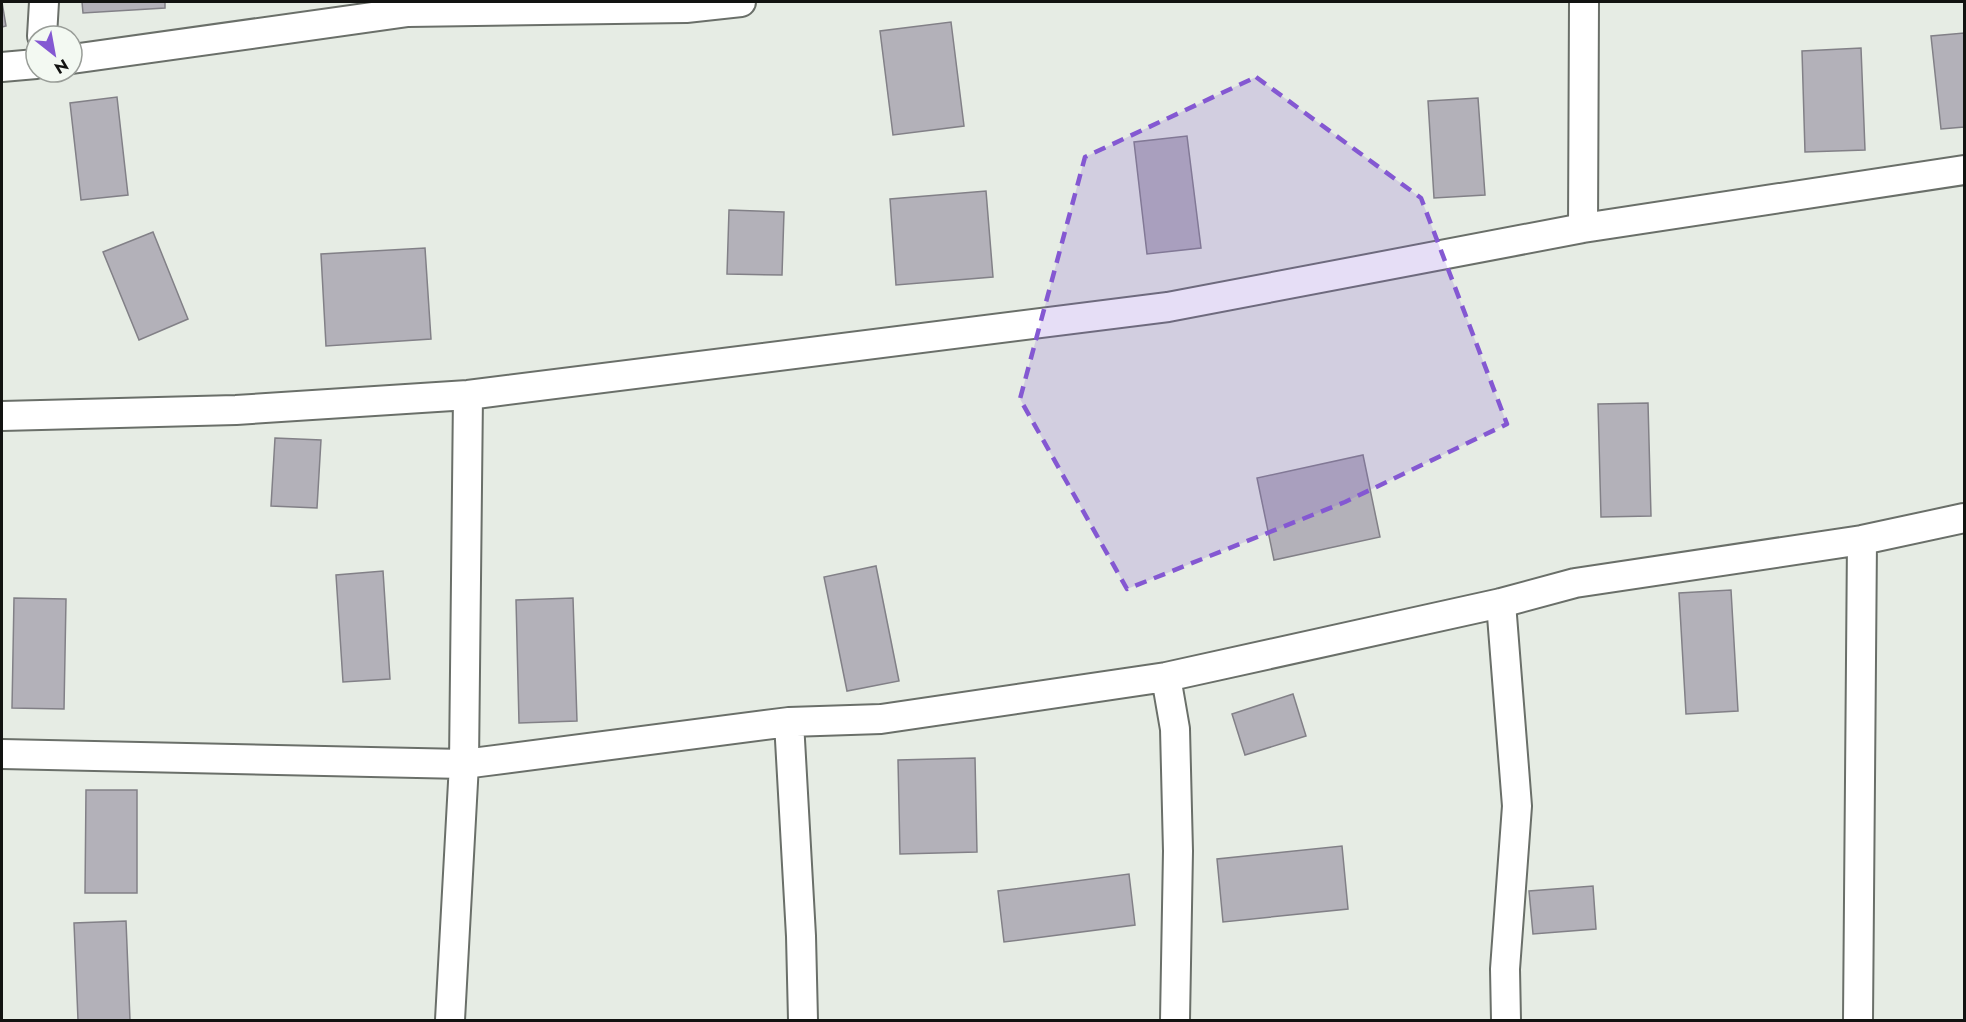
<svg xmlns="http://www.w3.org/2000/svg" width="1966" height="1022" viewBox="0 0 1966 1022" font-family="Jost,sans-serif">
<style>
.building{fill:#b3b1b9;stroke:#828087;stroke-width:1.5}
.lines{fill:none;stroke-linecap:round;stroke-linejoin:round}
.minor-casing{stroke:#6a6f69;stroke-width:32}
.minor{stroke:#fff;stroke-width:28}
.marked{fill:#8458d2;fill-opacity:0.2;stroke:#8458d2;stroke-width:4.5;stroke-dasharray:12 8;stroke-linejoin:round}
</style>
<rect width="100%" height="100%" fill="#e6ece4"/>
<!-- building -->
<path class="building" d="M2 2 6 26 2 27Z
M82 2H165V8L83 13Z
M951 22 964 126 893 135 880 31Z
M1964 33V127L1941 129 1931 36Z
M1861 48 1865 150 1805 152 1802 51Z
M117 97 128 195 81 200 70 103Z
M1478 98 1485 195 1434 198 1428 101Z
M1187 136 1201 248 1147 254 1134 142Z
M986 191 993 277 896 285 890 199Z
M729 210 784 212 782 275 727 274Z
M153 232 188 319 139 340 103 252Z
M425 248 431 339 326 346 321 254Z
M1648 403 1651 516 1601 517 1598 404Z
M275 438 321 440 317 508 271 506Z
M1363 455 1380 537 1274 560 1257 478Z
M876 566 899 681 847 691 824 577Z
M383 571 390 679 343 682 336 575Z
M1731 590 1738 711 1686 714 1679 593Z
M14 598 66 599 64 709 12 708Z
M573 598 577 721 519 723 516 600Z
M1293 694 1306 736 1245 755 1232 714Z
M975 758 977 852 900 854 898 760Z
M86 790H137V893H85Z
M1342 846 1348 909 1223 922 1217 859Z
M1129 874 1135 925 1004 942 998 891Z
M1593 886 1596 929 1533 934 1529 891Z
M126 921 130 1020H78L74 923Z"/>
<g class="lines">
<!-- minor casing -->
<g class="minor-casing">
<path id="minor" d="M42 36 44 2
M72 59 408 12 686 8 741 2
M2 67 36 64
M1583 228 1584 2
M2 416 236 410 468 395 1168 307 1583 228 1964 170
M1501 603 1517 806 1505 969 1506 1020
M1166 677 1175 729 1178 851 1175 1020
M789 722 801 936 803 1020
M2 754 464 764 789 722 881 719 1166 677 1501 603 1575 583 1862 540 1964 518
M450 1020 464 764 468 395
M1858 1020 1862 540"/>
</g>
<!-- minor -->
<use href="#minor" class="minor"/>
</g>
<!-- marked area -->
<path class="marked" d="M1256 77 1421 198 1507 424 1345 502 1127 589 1020 399 1085 157Z"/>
<!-- border -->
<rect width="1966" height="1022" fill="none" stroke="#121311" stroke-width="6"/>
<!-- north arrow -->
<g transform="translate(54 54) rotate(149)"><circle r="28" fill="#f3f9f2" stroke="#999d98" stroke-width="1.5"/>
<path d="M0-4.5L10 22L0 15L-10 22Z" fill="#8458d2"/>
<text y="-9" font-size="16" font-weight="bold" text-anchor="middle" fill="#121311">N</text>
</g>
</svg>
